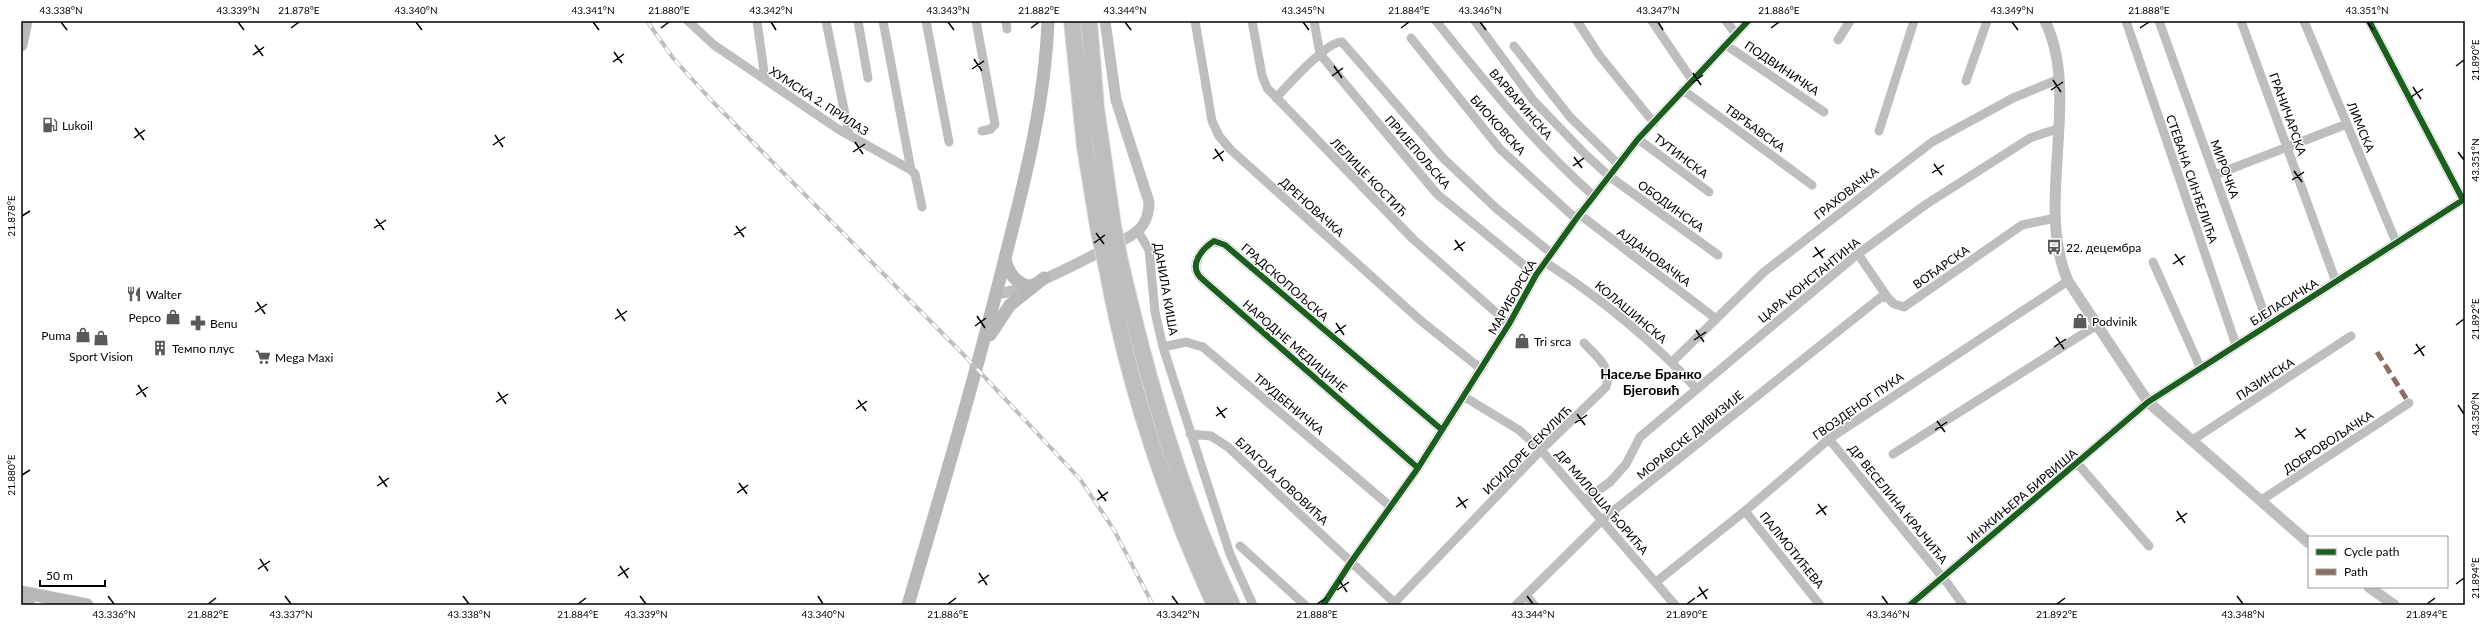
<svg xmlns="http://www.w3.org/2000/svg" width="2486" height="626" viewBox="0 0 2486 626" font-family="Lato,sans-serif">
<style>
.lines{fill:none;stroke-linecap:round;stroke-linejoin:round}
.motorway-casing{stroke:#dbdbdb;stroke-width:18}
.minor{stroke:#bebebe;stroke-width:9}
.tertiary{stroke:#bebebe;stroke-width:11}
.secondary{stroke:#b8b8b8;stroke-width:13}
.motorway{stroke:#bebebe;stroke-width:16}
.rail-casing{stroke:#bebebe;stroke-width:4}
.rail{stroke:#fff;stroke-width:2.5;stroke-dasharray:8;stroke-linecap:butt}
.motorway-bridge-casing{stroke:#dbdbdb;stroke-width:18;stroke-linecap:butt}
.motorway-bridge{stroke:#bebebe;stroke-width:16}
.quiet{stroke:#8d6e63;stroke-width:5;stroke-dasharray:10 5;stroke-linecap:butt}
.cycleway-casing{stroke:#fff;stroke-width:8}
.cycleway{stroke:#1b5e20;stroke-width:6}
.ticks{fill:none;stroke:#000;stroke-width:1.5}
.labels{text-anchor:middle;dominant-baseline:central;stroke-width:3;stroke-linejoin:round;paint-order:stroke}
.street-label{font-size:12px;fill:#000;stroke:#fff}
.poi-label{font-size:12px;fill:#000;stroke:#fff;text-anchor:start}
.quarter-label{font-size:14px;font-weight:bold;fill:#000;stroke:#fff}
.neatline{fill:none;stroke:#000;stroke-width:1.5}
.ticks-label{font-size:10px;text-anchor:middle;fill:#000}
</style>
<rect width="100%" height="100%" fill="#fff"/>
<g class="lines">
<!-- motorway casing -->
<g class="motorway-casing">
<path id="motorway" d="M1072 21 1085 147 1099 232
M1089 21 1096 108 1113 226
M1120 261C1147 379 1180 495 1232 605
M1107 268C1128 384 1166 498 1215 605"/>
</g>
<!-- minor -->
<path class="minor" d="M688 21 714 45 838 129 911 170 915 174 922 207
M757 21 765 79
M826 21 849 134
M858 21 868 78
M883 21 911 170
M926 21 949 142
M976 21 995 124 991 129 982 131
M1006 21 1007 29
M1195 21 1212 121 1219 136 1231 150 1420 320 1481 369
M1252 21 1262 75 1267 88 1413 239 1509 324
M1314 21 1320 54 1437 194 1536 275
M1436 21C1486 83 1534 143 1594 196
M1475 21 1533 100 1585 154 1609 176 1718 255
M1577 21 1599 55 1654 123
M1652 21 1692 80
M1726 21 1736 34
M2126 21 2236 345
M2159 21 2268 324
M2241 21 2336 282
M2304 21 2396 242
M1411 38 1500 149 1576 219
M1838 40 1850 21
M1726 45 1824 112
M1514 46 1570 117 1618 164
M1966 81 1987 21
M1683 90 1812 185
M1276 98C1287 86 1327 41 1342 42L1443 158 1497 209 1551 253
M1879 131 1914 21
M1638 139 1709 192
M2215 175 2347 124
M1579 214 1715 318
M1138 231 1149 250 1155 312 1163 347 1230 554 1253 605
M1858 254 1888 298 1894 304 1904 307 2022 225 2056 218
M1545 262C1600 298 1652 340 1696 388
M2153 262 2200 367
M1163 347 1186 342 1203 347 1391 507
M1672 362 1764 272 1932 142 2013 98 2059 79
M1463 396 1519 430 1541 450 1675 605
M1190 434 1211 436 1228 447 1397 605
M1829 439 1948 584 1963 605
M2191 441 2351 336
M1893 454 2097 325
M2077 463 2149 546
M1418 468 1201 278C1188 265 1202 249 1214 241L1225 245 1441 429
M1585 500 1610 482 1626 464 1640 437 1854 257 1925 205 2030 138 2057 129
M2260 501 2409 403
M1745 511 1820 605
M1240 546 1305 605
M1656 582 1745 511 1829 439 2068 281
M1526 595 1534 605
M1395 602 1541 450 1606 387C1613 368 1596 356 1584 343
M1323 605 1351 562 1418 468 1509 324 1536 275 1576 219 1638 139 1748 21
M1516 605 1602 520 1881 297 1888 298
M1910 605 2148 402 2463 200 2369 21"/>
<!-- tertiary -->
<path class="tertiary" d="M2045 21C2082 96 2034 204 2068 281L2148 402 2309 543
M997 293C1025 294 1096 253 1125 239 1141 231 1149 221 1149 202L1116 100 1105 21
M2369 587 2394 605"/>
<!-- secondary -->
<path class="secondary" d="M21 45 26 21
M1005 259C1008 272 1014 281 1027 286
M990 335 1010 305 1044 278
M21 592 87 605
M21 603 29 605
M908 605C942 490 976 375 1005 258 1025 180 1045 102 1048 21"/>
<!-- motorway -->
<use href="#motorway" class="motorway"/>
<!-- rail casing -->
<g class="rail-casing">
<path id="rail" d="M647 21 673 58 711 100 963 354 1080 479 1114 530 1153 605"/>
</g>
<!-- rail -->
<use href="#rail" class="rail"/>
<!-- motorway-bridge casing -->
<g class="motorway-bridge-casing">
<path id="motorway-bridge" d="M1113 226 1120 261
M1099 232 1107 268"/>
</g>
<!-- motorway-bridge -->
<use href="#motorway-bridge" class="motorway-bridge"/>
<!-- quiet -->
<path class="quiet" d="M2377 352 2409 403"/>
<!-- cycleway casing -->
<g class="cycleway-casing">
<path id="cycleway" d="M1418 468 1201 278C1188 265 1202 249 1214 241L1225 245 1441 429
M1323 605 1351 562 1418 468 1509 324 1536 275 1576 219 1638 139 1748 21
M1910 605 2148 402 2463 200 2369 21"/>
</g>
<!-- cycleway -->
<use href="#cycleway" class="cycleway"/>
</g>
<!-- ticks -->
<path class="ticks" d="M61 22 67 30M238 22 244 30M416 22 422 30M593 22 599 30M771 22 776 30M948 22 954 30M1125 22 1131 30M1303 22 1309 30M1480 22 1486 30M1658 22 1663 30M2012 22 2018 30M2367 22 2373 30M291 28 299 22M661 28 669 22M1031 28 1039 22M1401 28 1409 22M1771 28 1779 22M2140 28 2149 22M255 45 263 56M614 52 622 63M253 55 264 47M974 59 982 71M613 62 624 54M1334 66 1342 78M2456 66 2464 60M972 69 984 61M1693 73 1701 85M1332 76 1343 68M2053 80 2061 92M1692 83 1703 75M2413 87 2421 99M2051 90 2063 82M2411 97 2423 89M135 128 144 140M495 135 503 147M134 138 145 130M855 142 863 154M493 145 505 137M1215 149 1223 161M853 152 865 144M2458 152 2464 160M1574 157 1582 168M1213 159 1224 151M1934 164 1942 175M1573 166 1584 158M2294 171 2302 182M1932 173 1944 165M2292 180 2304 172M22 216 30 211M376 219 384 230M736 226 744 237M374 228 386 220M1096 233 1104 244M734 235 746 227M1455 240 1463 251M1094 243 1105 235M1815 247 1823 258M1454 250 1465 242M2175 254 2183 265M1813 257 1825 249M2173 264 2185 256M257 302 265 314M617 309 625 321M255 312 267 304M977 316 985 328M615 319 627 311M1336 323 1344 335M2456 325 2464 319M975 326 986 318M1696 330 1704 342M1335 333 1346 325M2056 337 2064 349M1694 340 1706 332M2416 344 2424 356M2054 347 2066 339M2414 354 2425 346M138 385 146 397M498 392 506 404M136 395 148 387M858 400 866 411M496 402 508 394M2458 405 2464 414M1217 407 1225 418M856 409 867 401M1577 414 1585 425M1216 416 1227 408M1937 421 1945 432M1575 423 1587 415M2296 428 2305 439M1935 430 1947 422M2295 437 2306 429M22 475 30 470M379 476 387 487M739 483 747 494M377 486 389 478M1098 490 1106 501M737 493 748 485M1458 497 1466 508M1097 500 1108 492M1818 504 1826 515M1456 507 1468 499M2177 511 2185 523M1816 514 1827 506M2176 521 2187 513M260 559 268 571M620 566 628 578M258 569 270 561M979 573 987 585M618 576 629 568M1339 580 1347 592M978 583 989 575M2456 584 2464 578M1699 587 1707 599M1337 590 1349 582M108 596 114 604M285 596 291 604M463 596 469 604M640 596 646 604M818 596 823 604M1172 596 1178 604M1527 596 1533 604M1882 596 1888 604M2237 596 2243 604M1697 597 1708 589M208 604 216 598M578 604 586 598M948 604 956 598M1317 604 1326 598M1687 604 1695 598M2057 604 2065 598M2427 604 2435 598"/>
<!-- icons -->
<defs>
<g id="fuel-bare" transform="scale(1.2)"><path d="M-5.5-6h7V0h2V4h1.3V-2.5L3-4.5l.8-.8L6-3V5H2.5V1h-1V6h-7ZM-4.2-4.7v3.2H.2V-4.7Z" fill="#595959" stroke="#fff" stroke-width="2.5" paint-order="stroke"/></g>
<g id="bus-bare" transform="scale(1.2)"><path d="M-5-6H5V4H4V6H2V4H-2V6H-4V4H-5ZM-3.5-4V0h7V-4ZM-3.5 1.2v1.5H-2V1.2ZM2 1.2v1.5H3.5V1.2Z" fill="#595959" stroke="#fff" stroke-width="2.5" paint-order="stroke"/></g>
<g id="restaurant-bare" transform="scale(1.2)"><path d="M-5-6h1v4h1v-4h1v4h1v-4h1v5L-1.5 .5V6h-2V.5L-5-1ZM5-6V6H3V1.5H1.5Q1.5-4 5-6Z" fill="#595959" stroke="#fff" stroke-width="2.5" paint-order="stroke"/></g>
<g id="shop-bare" transform="scale(1.2)"><path d="M-5-2.5h2.3a2.7 3.5 0 0 1 5.4 0H5L5.5 6h-11ZM-1.5-2.5h3a1.5 2.3 0 0 0-3 0Z" fill="#595959" stroke="#fff" stroke-width="2.5" paint-order="stroke"/></g>
<g id="pharmacy-bare" transform="scale(1.2)"><path d="M-2-6h4v4h4v4h-4v4h-4v-4h-4v-4h4Z" fill="#595959" stroke="#fff" stroke-width="2.5" paint-order="stroke"/></g>
<g id="building-bare" transform="scale(1.2)"><path d="M-4-6H4V6H1V3H-1V6H-4ZM-2.5-4.3h1.7v1.8h-1.7ZM.8-4.3h1.7v1.8H.8ZM-2.5-1h1.7V.8h-1.7ZM.8-1h1.7V.8H.8Z" fill="#595959" stroke="#fff" stroke-width="2.5" paint-order="stroke"/></g>
<g id="supermarket-bare" transform="scale(1.2)"><path d="M-6-5.5h2.5l.6 2H6L4.5 2H-2.5L-4.4-4H-6ZM-1.5 3.2a1.3 1.3 0 1 0 .1 0ZM3 3.2a1.3 1.3 0 1 0 .1 0Z" fill="#595959" stroke="#fff" stroke-width="2.5" paint-order="stroke"/></g>
</defs>
<g fill-rule="evenodd">
<use href="#fuel-bare" x="50" y="125"/>
<use href="#bus-bare" x="2054" y="247"/>
<use href="#restaurant-bare" x="134" y="294"/>
<use href="#shop-bare" x="173" y="317"/>
<use href="#shop-bare" x="2080" y="321"/>
<use href="#pharmacy-bare" x="198" y="323"/>
<use href="#shop-bare" x="83" y="335"/>
<use href="#shop-bare" x="101" y="338"/>
<use href="#shop-bare" x="1522" y="341"/>
<use href="#building-bare" x="160" y="348"/>
<use href="#supermarket-bare" x="263" y="357"/>
</g>
<g class="labels">
<!-- street labels -->
<g class="street-label">
<text transform="translate(1782 68) rotate(34)">ПОДВИНИЧКА</text>
<text transform="translate(819 101) rotate(33)">ХУМСКА 2. ПРИЛАЗ</text>
<text transform="translate(1521 104) rotate(49)">ВАРВАРИНСКА</text>
<text transform="translate(2288 114) rotate(70)">ГРАНИЧАРСКА</text>
<text transform="translate(1498 125) rotate(48)">БИОКОВСКА</text>
<text transform="translate(2361 127) rotate(68)">ЛИМСКА</text>
<text transform="translate(1755 128) rotate(36)">ТВРЂАВСКА</text>
<text transform="translate(1418 152) rotate(49)">ПРИЈЕПОЉСКА</text>
<text transform="translate(1681 156) rotate(37)">ТУТИНСКА</text>
<text transform="translate(2225 169) rotate(70)">МИРОЧКА</text>
<text transform="translate(1369 177) rotate(46)">ЛЕЛИЦЕ КОСТИЋ</text>
<text transform="translate(2192 179) rotate(71)">СТЕВАНА СИНЂЕЛИЋА</text>
<text transform="translate(1846 193) rotate(-38)">ГРАХОВАЧКА</text>
<text transform="translate(1671 206) rotate(36)">ОБОДИНСКА</text>
<text transform="translate(1312 207) rotate(42)">ДРЕНОВАЧКА</text>
<text transform="translate(1654 257) rotate(37)">АЈДАНОВАЧКА</text>
<text transform="translate(1941 267) rotate(-35)">ВОЋАРСКА</text>
<text transform="translate(1809 280) rotate(-39)">ЦАРА КОНСТАНТИНА</text>
<text transform="translate(1285 282) rotate(41)">ГРАДСКОПОЉСКА</text>
<text transform="translate(1166 289) rotate(80)">ДАНИЛА КИША</text>
<text transform="translate(1512 297) rotate(-60)">МАРИБОРСКА</text>
<text transform="translate(2284 302) rotate(-32)">БЈЕЛАСИЧКА</text>
<text transform="translate(1631 312) rotate(40)">КОЛАШИНСКА</text>
<text transform="translate(1295 346) rotate(41)">НАРОДНЕ МЕДИЦИНЕ</text>
<text transform="translate(2265 379) rotate(-33)">ПАЗИНСКА</text>
<text transform="translate(1289 404) rotate(40)">ТРУДБЕНИЧКА</text>
<text transform="translate(1858 406) rotate(-35)">ГВОЗДЕНОГ ПУКА</text>
<text transform="translate(1690 435) rotate(-39)">МОРАВСКЕ ДИВИЗИЈЕ</text>
<text transform="translate(2328 442) rotate(-33)">ДОБРОВОЉАЧКА</text>
<text transform="translate(1527 450) rotate(-45)">ИСИДОРЕ СЕКУЛИЋ</text>
<text transform="translate(1282 481) rotate(43)">БЛАГОЈА ЈОВОВИЋА</text>
<text transform="translate(2022 496) rotate(-40)">ИНЖИЊЕРА БИРВИША</text>
<text transform="translate(1602 502) rotate(49)">ДР МИЛОША ЂОРИЋА</text>
<text transform="translate(1898 504) rotate(51)">ДР ВЕСЕЛИНА КРАЈЧИЋА</text>
<text transform="translate(1792 550) rotate(51)">ПАЛМОТИЋЕВА</text>
</g>
<!-- poi labels -->
<g class="poi-label">
<text x="62" y="125">Lukoil</text>
<text x="2066" y="247">22. децембра</text>
<text x="146" y="294">Walter</text>
<text x="161" y="317" text-anchor="end">Pepco</text>
<text x="2092" y="321">Podvinik</text>
<text x="210" y="323">Benu</text>
<text x="71" y="335" text-anchor="end">Puma</text>
<text x="1534" y="341">Tri srca</text>
<text x="172" y="348">Темпо плус</text>
<text x="101" y="356" text-anchor="middle">Sport Vision</text>
<text x="275" y="357">Mega Maxi</text>
</g>
<!-- quarter labels -->
<g class="quarter-label">
<text x="1651" y="373">Насеље Бранко<tspan x="1651" dy="16">Бјеговић</tspan></text>
</g>
</g>
<!-- border -->
<rect width="2486" height="626" fill="none" stroke="#ffffff" stroke-width="44"/>
<!-- legend -->
<rect x="2308" y="536" width="140" height="52" fill="#ffffff" stroke="#999999"/>
<rect x="2316" y="549" width="20" height="6" fill="#1b5e20" stroke="#999999"/>
<text x="2344" y="556" font-size="12" fill="#000000">Cycle path</text>
<rect x="2316" y="569" width="20" height="6" fill="#8d6e63" stroke="#999999"/>
<text x="2344" y="576" font-size="12" fill="#000000">Path</text>
<!-- scale -->
<path d="M40 580v6h65v-6" fill="none" stroke="#000000" stroke-width="2"/>
<text x="46" y="580" font-size="12" fill="#000000" stroke="#ffffff" stroke-width="3" paint-order="stroke">50 m</text>
<rect x="22" y="22" width="2442" height="582" class="neatline"/>
<g class="ticks-label">
<text x="61" y="14">43.338°N</text>
<text x="238" y="14">43.339°N</text>
<text x="299" y="14">21.878°E</text>
<text x="416" y="14">43.340°N</text>
<text x="593" y="14">43.341°N</text>
<text x="669" y="14">21.880°E</text>
<text x="771" y="14">43.342°N</text>
<text x="948" y="14">43.343°N</text>
<text x="1039" y="14">21.882°E</text>
<text x="1125" y="14">43.344°N</text>
<text x="1303" y="14">43.345°N</text>
<text x="1409" y="14">21.884°E</text>
<text x="1480" y="14">43.346°N</text>
<text x="1658" y="14">43.347°N</text>
<text x="1779" y="14">21.886°E</text>
<text x="2012" y="14">43.349°N</text>
<text x="2149" y="14">21.888°E</text>
<text x="2367" y="14">43.351°N</text>
<text transform="translate(2475 60) rotate(-90)" y="4">21.890°E</text>
<text transform="translate(2475 160) rotate(-90)" y="4">43.351°N</text>
<text transform="translate(11 216) rotate(-90)" y="4">21.878°E</text>
<text transform="translate(2475 319) rotate(-90)" y="4">21.892°E</text>
<text transform="translate(2475 414) rotate(-90)" y="4">43.350°N</text>
<text transform="translate(11 475) rotate(-90)" y="4">21.880°E</text>
<text transform="translate(2475 578) rotate(-90)" y="4">21.894°E</text>
<text x="114" y="618">43.336°N</text>
<text x="208" y="618">21.882°E</text>
<text x="291" y="618">43.337°N</text>
<text x="469" y="618">43.338°N</text>
<text x="578" y="618">21.884°E</text>
<text x="646" y="618">43.339°N</text>
<text x="823" y="618">43.340°N</text>
<text x="948" y="618">21.886°E</text>
<text x="1178" y="618">43.342°N</text>
<text x="1317" y="618">21.888°E</text>
<text x="1533" y="618">43.344°N</text>
<text x="1687" y="618">21.890°E</text>
<text x="1888" y="618">43.346°N</text>
<text x="2057" y="618">21.892°E</text>
<text x="2243" y="618">43.348°N</text>
<text x="2427" y="618">21.894°E</text>
</g>
</svg>
